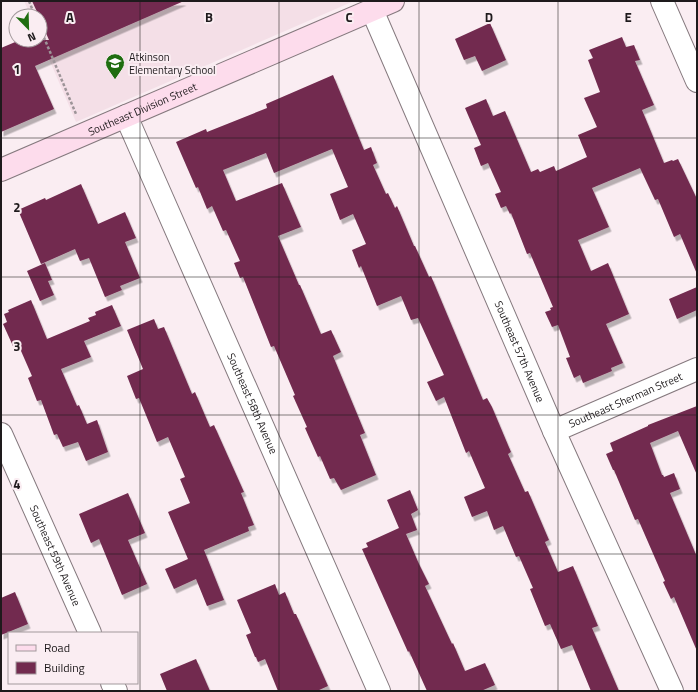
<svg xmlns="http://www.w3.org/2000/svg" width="698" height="692" viewBox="0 0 698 692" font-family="'Titillium Web',sans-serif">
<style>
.built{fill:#f4dfe7}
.building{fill:#722b4f;filter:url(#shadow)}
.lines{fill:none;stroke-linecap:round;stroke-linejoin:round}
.street-casing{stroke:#85797e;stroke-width:24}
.secondary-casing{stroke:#85797e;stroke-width:24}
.path{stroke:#9d9498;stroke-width:2.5;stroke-dasharray:3 2;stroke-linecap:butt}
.street{stroke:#fff;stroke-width:22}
.secondary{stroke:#fddcec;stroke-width:22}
.grid{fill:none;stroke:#1e1a1c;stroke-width:1;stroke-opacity:0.55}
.labels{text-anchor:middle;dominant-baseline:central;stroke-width:4;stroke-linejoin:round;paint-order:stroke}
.poi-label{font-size:11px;fill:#1e1a1c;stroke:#faedf2;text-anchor:start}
.street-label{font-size:11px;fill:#1e1a1c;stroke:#faedf2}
.grid-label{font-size:13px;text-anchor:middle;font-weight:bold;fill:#1e1a1c;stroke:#faedf2;stroke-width:4;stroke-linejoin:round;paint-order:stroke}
</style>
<defs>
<filter id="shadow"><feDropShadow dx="2.5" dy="4.5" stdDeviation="0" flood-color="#0004"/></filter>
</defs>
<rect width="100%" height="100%" fill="#faedf2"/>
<!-- built -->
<path class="built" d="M24 1H354L76 122 40 38V16H31Z"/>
<!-- building -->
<path class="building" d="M32 1H184L35 66 54 109 1 132V48L20 40H49L40 19V16H39Z
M490 23 506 60 482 71 475 56 464 60 455 39Z
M622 37 626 47 634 45 640 60 635 61 654 105 642 110 664 163 672 160 673 161 678 159 697 199V274L680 234 674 237 658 199 655 200 640 168 592 188 609 227 578 240 591 271 608 263 629 314 606 324 623 363 611 368 612 371 583 383 580 375 574 378 566 358 570 357 558 325 552 327 545 312 551 310 550 308 553 307 530 253 527 254 511 213 510 214 506 206 501 208 495 194 501 192 488 163 481 166 474 148 481 145 465 108 486 99 493 116 505 111 531 172 538 169 540 172 554 166 556 171 587 157 578 135 597 127 584 98 600 92 588 60 593 58 589 50Z
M333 75 364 150 371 147 377 163 373 165 386 194 388 193 395 208 397 206 414 246H415L429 277 431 276 483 400 487 398 492 407 511 452 508 454 525 492 528 491 549 540 545 542 558 572 573 566 598 626 592 628 619 691H591L572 645 561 649 550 624 545 626 530 589 533 588 519 556 516 557 503 526 494 530 487 511 472 517 464 497 485 488 469 451 466 453 444 397 436 401 427 382 444 375 418 318 411 320 401 296 377 306 361 266 359 268 352 250 366 244 353 214 340 220 330 194 348 187 332 149 274 173 266 153 223 170 236 201 282 183 301 227 278 236 299 285H300L321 334 331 330 341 352 333 356 365 433 360 435 376 475 341 490 334 478 330 479 320 456 318 457 305 428 307 427 293 396 295 395 274 346 271 347 243 277 240 278 234 263 240 261 226 230 223 231 212 206 207 209 198 187 196 188 176 142 206 129 207 132 267 108 266 104Z
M81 184 98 224 125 212 136 238 125 242 140 278 120 286 122 290 105 297 89 258 80 261 75 249 41 264 18 210 45 198 46 200Z
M45 263 52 280 48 281 54 295 40 301 27 271Z
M697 287V310L677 319 669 299Z
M31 300 47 339 90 321 88 318 96 315 95 312 112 305 121 326 84 341 91 357 61 369 77 406 79 405 87 424 97 420 108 452 86 461 78 442 63 447 57 434 54 435 41 400 37 401 28 378 32 376 18 344 13 346 3 324 7 322 4 314 9 312 8 310Z
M154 319 158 329 164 327 192 394 195 392 210 427 214 425 244 492 241 493 254 525 248 527 249 531 204 550 224 600 207 606 196 579 174 589 165 569 188 559 168 512 190 503 180 479 185 477 168 437 157 442 139 398 136 399 127 376 143 369 127 330Z
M697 406V475L678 431 650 443 662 475H663L664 477 674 473 680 489 670 493 697 557V651L674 597 671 599 663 582 665 581 638 519 635 520 614 470H613L606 454 613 451 610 443 648 426V425Z
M410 490 418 510 411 514 417 530 406 534 419 564 429 584 425 586 452 644 453 643 465 671 485 663 495 685 481 691H427L409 651 408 652 395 623 362 549 368 547 366 543 399 528 387 500Z
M128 493 145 533 128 540 147 584 122 595 99 539 91 543 79 514Z
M275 584 279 595 285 592 294 614H296L328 686 317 691H278L265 659 258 662 256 657H255L246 635 251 633 237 600Z
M15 592 28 624 1 635V598Z
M196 659 210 691H167L160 674Z"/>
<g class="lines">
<!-- street casing -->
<g class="street-casing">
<g id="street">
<path d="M662 1 697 81"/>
<path id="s1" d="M372 10 554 431 672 691"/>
<path id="s2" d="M126 116 379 691"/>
<path id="s3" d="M554 431 697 369"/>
<path id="s4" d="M1 434 90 633"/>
<path d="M112 683 116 691"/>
</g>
</g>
<!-- secondary casing -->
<g class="secondary-casing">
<g id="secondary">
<path id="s5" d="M1 170 393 1"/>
</g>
</g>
<!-- path -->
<path class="path" d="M29 1 35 16
M40 28 76 114"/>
<!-- street -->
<use href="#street" class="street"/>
<!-- secondary -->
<use href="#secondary" class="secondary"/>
</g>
<!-- grid -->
<path class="grid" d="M140 1V691M279 1V691M419 1V691M558 1V691M1 138H697M1 277H697M1 415H697M1 554H697"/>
<!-- icons -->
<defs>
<g id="school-pin" transform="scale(1)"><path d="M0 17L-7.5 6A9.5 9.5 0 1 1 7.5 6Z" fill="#1f6d10" stroke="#faedf2"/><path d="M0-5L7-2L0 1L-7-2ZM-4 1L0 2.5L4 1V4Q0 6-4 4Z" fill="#fff"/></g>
</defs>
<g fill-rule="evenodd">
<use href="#school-pin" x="115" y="63"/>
</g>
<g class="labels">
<!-- poi labels -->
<g class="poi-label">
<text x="129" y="57">Atkinson<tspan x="129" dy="13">Elementary School</tspan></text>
</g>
<!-- street labels -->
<g class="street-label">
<text stroke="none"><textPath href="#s5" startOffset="154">Southeast Division Street</textPath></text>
<text stroke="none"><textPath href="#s1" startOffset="372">Southeast 57th Avenue</textPath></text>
<text stroke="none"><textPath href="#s3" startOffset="78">Southeast Sherman Street</textPath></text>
<text stroke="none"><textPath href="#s2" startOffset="314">Southeast 58th Avenue</textPath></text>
<text stroke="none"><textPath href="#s4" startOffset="133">Southeast 59th Avenue</textPath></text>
</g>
</g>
<g class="grid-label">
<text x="70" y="22">A</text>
<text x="209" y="22">B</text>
<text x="349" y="22">C</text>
<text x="489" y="22">D</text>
<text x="628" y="22">E</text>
<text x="17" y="74">1</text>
<text x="17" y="212">2</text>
<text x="17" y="351">3</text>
<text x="17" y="489">4</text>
</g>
<!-- border -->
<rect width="698" height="692" fill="none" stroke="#1e1a1c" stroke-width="4"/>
<!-- legend -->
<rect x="8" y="632" width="130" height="52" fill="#faedf2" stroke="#a2999c"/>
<rect x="16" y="645" width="20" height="6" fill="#fddcec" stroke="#a2999c"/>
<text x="44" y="652" font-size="12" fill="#1e1a1c">Road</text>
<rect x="16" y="662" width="20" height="12" fill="#722b4f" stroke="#a2999c"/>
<text x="44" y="672" font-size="12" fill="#1e1a1c">Building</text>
<!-- north arrow -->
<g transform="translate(28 28) rotate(157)"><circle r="19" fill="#faedf2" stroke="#a2999c"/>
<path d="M0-3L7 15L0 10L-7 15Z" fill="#1f6d10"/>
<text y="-6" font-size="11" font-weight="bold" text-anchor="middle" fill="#1e1a1c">N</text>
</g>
</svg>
